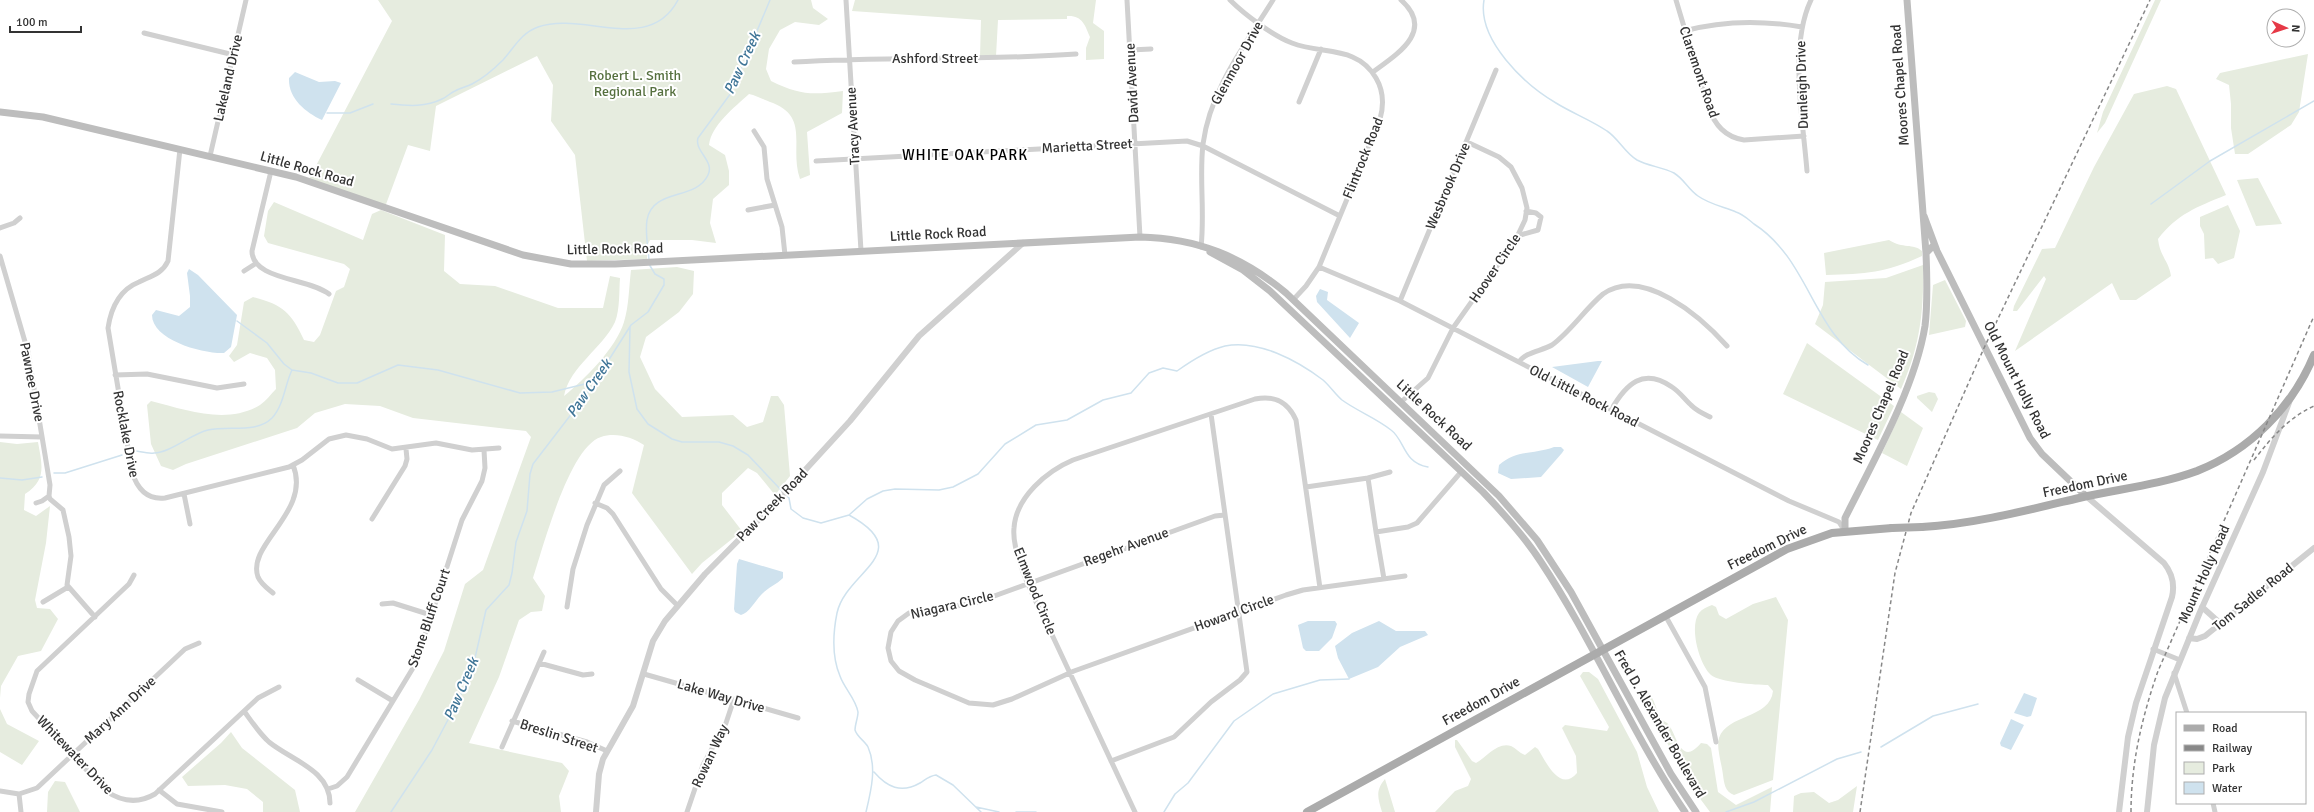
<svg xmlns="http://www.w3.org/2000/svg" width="2314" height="812" viewBox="0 0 2314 812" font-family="Signika,sans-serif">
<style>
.green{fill:#e6ecdf}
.water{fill:#cfe2ee}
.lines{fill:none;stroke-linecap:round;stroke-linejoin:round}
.stream{stroke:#cfe2ee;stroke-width:1.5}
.minor{stroke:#d0d0d0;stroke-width:5}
.tertiary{stroke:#d0d0d0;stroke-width:6}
.secondary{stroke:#bdbdbd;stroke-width:7}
.primary{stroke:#ababab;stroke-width:8}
.rail{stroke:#888;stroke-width:1.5;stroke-dasharray:4 3;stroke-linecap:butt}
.primary-bridge{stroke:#ababab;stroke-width:8}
.labels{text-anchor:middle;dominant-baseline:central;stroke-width:4;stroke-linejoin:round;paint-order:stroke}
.street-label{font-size:14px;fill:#333;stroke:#fff}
.park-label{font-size:14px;fill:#56703f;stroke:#fff}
.water-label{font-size:15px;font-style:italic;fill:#3f7597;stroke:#fff}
.neighbourhood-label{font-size:15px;letter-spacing:1px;fill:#000;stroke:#fff}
</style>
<rect width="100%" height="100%" fill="#fff"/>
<!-- green -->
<path class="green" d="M378 0H811L813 8 828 19 819 25 795 22 780 30 769 49 766 69 771 81C800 95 811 95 843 91L842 113 807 132 810 175 800 179C789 148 810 118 773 103 764 100 758 96 749 94 735 107 711 125 709 145L725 155 729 171V185L713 199 710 223 716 243 692 240H650L647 246V259L587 261 575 155 551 121 553 85 537 56 436 106 430 151 408 145 385 207 308 181 392 21Z
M855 0H1096L1093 23 1104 31V59L1086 60V48L1090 37C1085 25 1082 15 1067 16V19L998 20 996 56 980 57 981 20 852 11Z
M2155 0H2161L2105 123 2097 133 2103 112Z
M2308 54 2299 112 2291 125 2248 154H2235L2231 128V104L2229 85 2216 79 2220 73Z
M2167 86 2176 89 2226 195C2197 207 2177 214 2158 239 2160 257 2169 261 2171 276L2136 300H2120L2112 283 2015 351 2046 279 2044 276 2017 311H2013L2014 306 2042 249 2055 248 2094 167 2134 94Z
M2258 178 2282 224 2256 226 2237 180Z
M274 202 363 240 372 214 381 210 445 235 444 271 460 284 495 286 558 308H603L610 276 620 278C619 291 620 309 615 322 602 349 570 366 564 396 585 379 616 348 624 322 629 306 629 286 631 270L677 267 694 271 693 294 679 312 646 337 640 357 655 389 682 417 733 415 747 427 763 422 771 396H778L784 405 790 476 775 495 757 473 748 468 722 493V505L742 531 702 563 692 574 632 493 644 445C632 437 615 432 601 437 569 447 543 548 533 578L545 596 542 611 531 612 519 620 499 677 469 743 562 763 569 771 559 796 561 812H355L419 700 444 651 465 584 483 570 531 437 526 431 413 418 380 406 345 404 315 413 297 428 186 464 173 470 161 466 151 444 147 405 151 401C186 410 227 425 260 405 266 401 271 394 276 389L275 370 267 358 250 353 234 362 229 356 237 345 244 302 253 297C283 305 291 312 304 340L314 342 320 335 336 291 344 287 350 269 344 264 268 243 264 236 268 211Z
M2228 205 2240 231 2234 258 2218 264 2213 258 2205 259 2204 234 2200 226V217Z
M1889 240C1903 249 1913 243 1922 251V256C1885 273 1866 274 1826 275L1824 253Z
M1923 265C1924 312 1920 346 1901 389L1815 324 1823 305 1825 282 1886 278Z
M1945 280 1966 321 1965 327 1929 335 1933 285Z
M1807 343 1894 406 1878 440 1783 394Z
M1929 392 1935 393 1938 399 1932 412 1917 398V396Z
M1901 412 1923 428 1907 466 1882 453Z
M0 442 17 444 38 442C42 465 47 480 25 494L24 510 36 516 50 506 46 543 35 600 37 608 50 609 58 619 41 651 18 656 1 686 0 698Z
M1776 597 1788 620 1773 780 1734 795C1725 792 1724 783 1723 775 1722 765 1716 747 1719 738 1727 714 1770 719 1773 691L1768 685C1756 685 1719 682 1711 675 1699 664 1689 627 1699 613 1702 609 1707 607 1712 605L1716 607 1719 615 1726 619 1753 604Z
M1583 672H1589L1598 679 1637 752 1647 787 1659 812H1435L1455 791 1468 786 1471 779 1455 747V740H1457L1472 761 1476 763C1487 757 1497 742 1511 746 1516 748 1519 753 1525 755L1535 747 1538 749C1546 762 1560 793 1577 773L1576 756 1562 728 1565 725 1607 731 1609 727 1580 676Z
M1647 691C1655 699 1656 710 1661 719 1663 721 1667 722 1669 725 1677 736 1681 767 1701 743L1707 744 1711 748 1718 792 1736 805 1772 787 1770 812H1710L1684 777 1643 694Z
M0 709 7 724 39 741 22 765 0 752Z
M231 732 242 748 295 790 300 812H263V802L247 789 225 785 188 786 182 777 221 743Z
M1385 779 1395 812H1382C1378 798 1375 791 1385 779Z
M55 781 65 782 80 812H47L48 792Z
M1857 786 1853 812H1793L1794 796 1801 793 1814 792 1829 803 1838 800Z"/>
<!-- water -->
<path class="water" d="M295 72 319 82 335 81 341 83 322 120C305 112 288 98 289 78Z
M189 269 198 275 237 315 231 347 224 353C203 354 152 340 152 315L156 310 179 316 190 307V296L187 273Z
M1320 289 1328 292 1327 300 1359 323 1350 338 1317 302 1316 296Z
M1598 361H1602L1588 387 1552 367Z
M1554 447H1561L1564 450 1562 453 1541 477 1511 479 1498 473 1499 465C1517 449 1533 455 1554 447Z
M739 559 783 572V578C776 585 767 588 761 595 755 601 749 613 741 615L735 612 734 609 737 564Z
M1308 621H1335L1337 624 1332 638 1319 651H1306L1303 648 1298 625Z
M1379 621 1396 631H1425L1428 635 1400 647 1378 667 1349 679 1338 658 1335 646 1352 633Z
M2024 693 2037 698 2031 716 2027 717 2014 713Z
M2011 719 2024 725 2011 750 2001 746 2000 743Z"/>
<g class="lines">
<!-- stream -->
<path class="stream" d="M1484 0C1477 40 1525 85 1556 103 1572 113 1591 120 1607 131 1618 138 1625 153 1637 160 1648 166 1662 167 1674 173 1684 179 1688 189 1698 196 1709 204 1724 207 1736 212 1743 214 1749 220 1754 224 1810 260 1812 333 1868 365
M391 104C409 106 426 107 442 99 447 97 450 93 455 91 460 88 466 87 472 84 484 78 493 70 503 60 514 48 521 33 538 27 583 11 649 55 678 0
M327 113H350L373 104
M2151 204 2210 161 2314 101
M649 260C648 247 645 232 647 220 652 188 696 201 708 175 715 161 694 151 698 138L731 93 770 0
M237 321 267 343 284 364 292 370 311 373 338 383H357L398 365 438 370 520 393 552 392 593 382
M630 327 629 372 637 409 648 424 672 439 682 442H719L733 446 748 455 782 491
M136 451C142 452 149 454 154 453 170 453 191 434 208 430 229 425 256 434 272 418 284 405 285 384 292 370
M54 473H65L122 455
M0 478 22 480 42 477
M785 494 789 498 791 509 803 518 821 523 849 515 867 499 883 491 895 489 939 490 953 487 978 474 1005 444 1036 425 1067 420 1103 400 1131 393 1149 373 1163 368 1177 371C1191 361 1208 350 1225 346 1258 339 1298 361 1323 380 1330 386 1335 394 1342 400 1357 411 1376 418 1391 430 1405 440 1403 463 1428 467
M849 515C918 553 846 571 837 613 833 633 832 657 840 676 844 688 856 699 858 712 858 718 855 724 855 730 857 737 865 741 868 747 877 767 871 791 866 812
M1881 747 1933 716 1978 704
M874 772C887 787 901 794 920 783 925 780 929 776 936 775L953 785 981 812
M976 807 999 812
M391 812 432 750 460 697 475 658 486 610 509 585 512 573 516 542 527 511 530 474 533 464 589 391 631 325 648 312 664 285V279L655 274 649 264
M1016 812H1036
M1164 812 1175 794 1188 783 1234 721 1273 694 1320 680 1349 679
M1726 812 1754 802 1837 759 1861 752"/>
<!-- minor -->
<path class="minor" d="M846 0 861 251
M1127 0 1140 237
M1230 0C1244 14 1273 36 1292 43 1322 55 1357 45 1376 78 1383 90 1384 105 1380 119L1319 267 1306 286 1293 300
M1676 0 1708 107C1715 125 1725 137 1744 140L1804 136
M1684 31C1724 20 1761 20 1802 27
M144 33 234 55
M1130 50 1151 49
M794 62C888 56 982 61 1076 54
M1373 72C1396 55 1436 31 1401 0
M1299 102 1321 49
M754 131 764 147 767 179 782 227 785 255
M180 149 168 261C162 274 151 276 139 282 119 290 111 308 108 328L132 472C137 488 147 500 165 498L289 467 302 460 329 439 346 435 367 439 392 449 436 443 472 450 499 448
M210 156 246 0
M816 161 1187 141 1203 146 1340 216
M271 171 252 251C252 280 309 278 329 294
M1807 171C1803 120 1789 46 1811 0
M748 210 775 205
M0 228 14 223 20 218
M1517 236 1538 230 1541 217 1536 213 1526 211
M1201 247C1205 212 1199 178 1203 144 1210 90 1245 45 1273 0
M0 256 28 352 50 485 49 496 42 501 36 503
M1319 267 1400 301 1789 501 1839 522 1844 530
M244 271 255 264
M1400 301 1496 70
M1519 362C1525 352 1542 351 1552 345 1571 331 1585 309 1603 294 1643 266 1701 317 1727 346
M115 375 147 374 217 388 244 384
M1401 402 1428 378 1453 328 1516 239 1525 220 1527 208 1522 188 1511 167 1499 157 1467 142
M1611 410C1626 384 1643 367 1672 387 1680 392 1685 400 1692 406 1697 411 1704 414 1710 417
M0 436 42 437
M1368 478 1390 472
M1306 487 1368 478 1376 532
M184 494 190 524
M49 496 50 499 63 510 69 537 71 556 67 585 95 617
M595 503 607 508 613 514 661 589 677 605
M1225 515 1215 516 975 603 909 613 898 621 891 632 888 648 891 661 899 671 915 680 969 703 993 705 1012 699 1074 671 1286 595 1303 590 1405 576
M372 519 405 466 407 459 406 449
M134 575 129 584 37 671 29 694 28 702 32 711 106 791C122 802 138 804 155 794L258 698 279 687
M1384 579 1376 532 1408 527 1417 523 1461 472
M273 593C267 588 261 584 258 577 246 544 312 512 293 465
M43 602 68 587
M382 604 393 603 431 615
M567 607 573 569 587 525 604 485 620 471
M1665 615 1705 687 1716 742
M2153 649 2180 660
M539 663 583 675 592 674
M2174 673 2187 713
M644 674 798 718
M358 680 393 701
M244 711C252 722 259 733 269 742 291 760 330 770 330 803
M512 721 587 742 607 751
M502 747 544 652
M1111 761 1174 737 1211 702 1240 680 1247 672 1211 414
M328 789 337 786 347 777 416 663 462 520 482 481 485 468 484 450
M159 790 177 804 222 812
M0 791 19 794 37 788 185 649 199 643
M19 794 21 812
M2213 803 2215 812
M687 812 703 765 726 723 734 699
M1135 812C1108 754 1081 697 1054 639 1041 611 1011 558 1014 528 1016 497 1047 471 1073 460L1255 399C1275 395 1288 402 1296 420L1320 588"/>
<!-- tertiary -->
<path class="tertiary" d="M2086 496 2164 563C2172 573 2175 584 2172 597L2136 703 2128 737 2119 812
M2202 607 2221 624
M2189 638 2197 639 2205 636 2314 548
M596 812 599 774 603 759 633 706 653 641 665 621 705 574 775 503 850 421 919 336 1023 243
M2147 812 2154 745 2165 698 2200 612 2263 472 2290 400"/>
<!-- secondary -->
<path class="secondary" d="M1907 0 1926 253
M0 112 43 117 296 177 523 255 571 264H615L1140 237C1197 238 1243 257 1286 293L1499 496 1537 540 1571 592 1671 774 1696 812
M1924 216 1937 251 2030 438 2042 454 2086 496
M1210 252 1243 270 1270 291 1483 492C1504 514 1525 537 1541 562 1594 642 1631 732 1685 812
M1845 531V518C1873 462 1915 388 1925 326 1928 302 1927 277 1926 253L1934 245"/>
<!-- primary -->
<path class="primary" d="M1922 527C1974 524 2028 510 2079 498 2118 489 2159 485 2197 471 2250 450 2292 408 2314 355
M1307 812 1787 549 1832 533 1892 528"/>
<!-- rail -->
<path class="rail" d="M2254 460C2271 438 2288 418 2314 406
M1860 812 1895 573 1911 513 1984 348 2150 0
M2131 812C2131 763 2142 717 2158 671L2314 316"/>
<!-- primary-bridge -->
<path class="primary-bridge" d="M1892 528 1922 527"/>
</g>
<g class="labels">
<!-- street labels -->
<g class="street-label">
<text x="935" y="58">Ashford Street</text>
<text transform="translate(1237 63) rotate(-61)">Glenmoor Drive</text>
<text transform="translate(1699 72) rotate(71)">Claremont Road</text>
<text transform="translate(228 78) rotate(-77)">Lakeland Drive</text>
<text transform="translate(1132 83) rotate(-93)">David Avenue</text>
<text transform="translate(1802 85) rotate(-92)">Dunleigh Drive</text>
<text transform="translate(1900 85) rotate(-94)">Moores Chapel Road</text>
<text transform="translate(853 126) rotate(-93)">Tracy Avenue</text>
<text transform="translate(1087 146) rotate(-3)">Marietta Street</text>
<text transform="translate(1363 158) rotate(-68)">Flintrock Road</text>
<text transform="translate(307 169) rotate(16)">Little Rock Road</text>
<text transform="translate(1448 186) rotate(-67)">Wesbrook Drive</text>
<text transform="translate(938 234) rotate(-3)">Little Rock Road</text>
<text transform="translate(615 249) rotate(-1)">Little Rock Road</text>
<text transform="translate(1495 268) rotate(-56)">Hoover Circle</text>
<text transform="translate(2017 380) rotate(63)">Old Mount Holly Road</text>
<text transform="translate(32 382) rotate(79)">Pawnee Drive</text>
<text transform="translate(1584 396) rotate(27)">Old Little Rock Road</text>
<text transform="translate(1881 407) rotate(-67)">Moores Chapel Road</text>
<text transform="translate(1434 415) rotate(43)">Little Rock Road</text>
<text transform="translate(126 434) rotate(79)">Rocklake Drive</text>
<text transform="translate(2085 484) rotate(-12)">Freedom Drive</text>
<text transform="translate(772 505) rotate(-46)">Paw Creek Road</text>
<text transform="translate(1126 547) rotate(-20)">Regehr Avenue</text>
<text transform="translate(1767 547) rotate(-26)">Freedom Drive</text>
<text transform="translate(2204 574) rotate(-66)">Mount Holly Road</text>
<text transform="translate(1035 591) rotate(68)">Elmwood Circle</text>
<text transform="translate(2253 597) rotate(-39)">Tom Sadler Road</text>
<text transform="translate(952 605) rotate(-13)">Niagara Circle</text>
<text transform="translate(1234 613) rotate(-20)">Howard Circle</text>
<text transform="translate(429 618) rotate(-71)">Stone Bluff Court</text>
<text transform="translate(721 696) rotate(16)">Lake Way Drive</text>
<text transform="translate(1481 701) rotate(-29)">Freedom Drive</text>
<text transform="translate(120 710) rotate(-43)">Mary Ann Drive</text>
<text transform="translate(1660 724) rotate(60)">Fred D. Alexander Boulevard</text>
<text transform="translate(559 736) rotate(18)">Breslin Street</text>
<text transform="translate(75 755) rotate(46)">Whitewater Drive</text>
<text transform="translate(710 756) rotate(-65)">Rowan Way</text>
</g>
<!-- park labels -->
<g class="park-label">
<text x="635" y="75">Robert L. Smith<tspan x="635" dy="16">Regional Park</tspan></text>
</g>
<!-- water labels -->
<g class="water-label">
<text transform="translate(742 63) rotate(-65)">Paw Creek</text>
<text transform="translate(589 388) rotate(-55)">Paw Creek</text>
<text transform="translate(461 689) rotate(-67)">Paw Creek</text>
</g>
<!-- neighbourhood labels -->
<g class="neighbourhood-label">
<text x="965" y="155">WHITE OAK PARK</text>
</g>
</g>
<!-- legend -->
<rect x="2176" y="712" width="130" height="92" fill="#ffffff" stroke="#adadad"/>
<rect x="2184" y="725" width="20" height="6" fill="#ababab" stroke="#adadad"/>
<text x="2212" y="732" font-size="12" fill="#333333">Road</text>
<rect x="2184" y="745" width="20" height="6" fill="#888888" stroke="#adadad"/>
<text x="2212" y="752" font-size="12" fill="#333333">Railway</text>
<rect x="2184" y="762" width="20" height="12" fill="#e6ecdf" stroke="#adadad"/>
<text x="2212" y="772" font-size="12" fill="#333333">Park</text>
<rect x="2184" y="782" width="20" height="12" fill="#cfe2ee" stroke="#adadad"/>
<text x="2212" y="792" font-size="12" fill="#333333">Water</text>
<!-- north arrow -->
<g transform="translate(2286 28) rotate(93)"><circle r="19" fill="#ffffff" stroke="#adadad"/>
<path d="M0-3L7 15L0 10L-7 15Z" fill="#e63946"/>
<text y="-6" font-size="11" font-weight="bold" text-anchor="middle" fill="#333333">N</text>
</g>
<!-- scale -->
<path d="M10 26v6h71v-6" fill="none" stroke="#333333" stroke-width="2"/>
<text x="16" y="26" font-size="12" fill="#333333" stroke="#ffffff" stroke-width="3" paint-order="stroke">100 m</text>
</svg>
